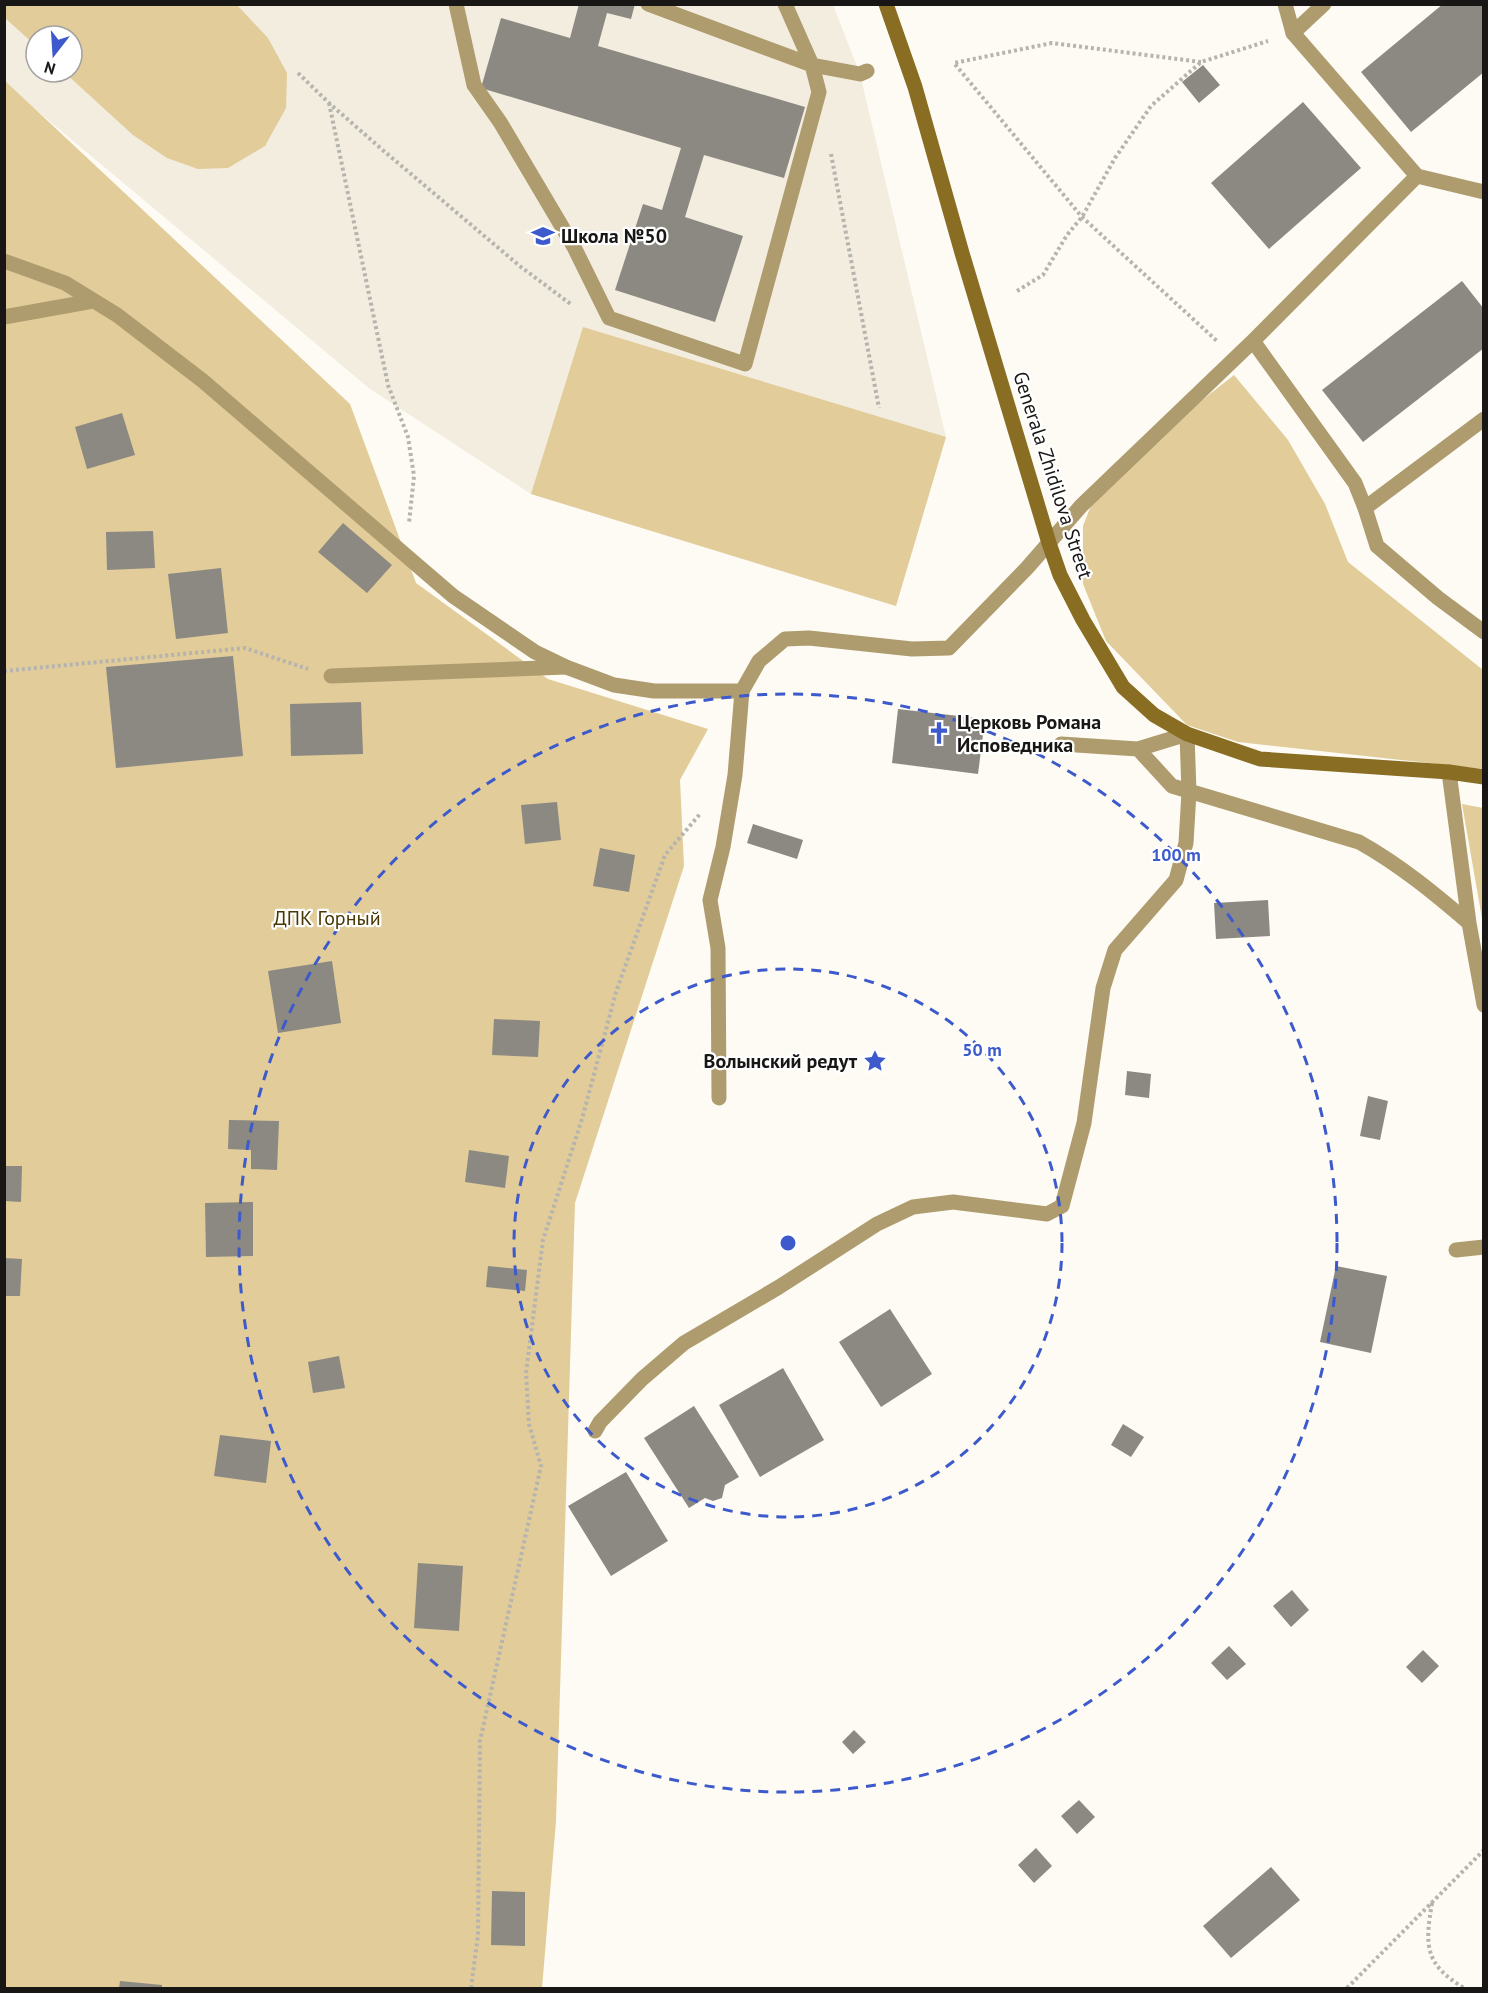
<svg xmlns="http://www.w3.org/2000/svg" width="1488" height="1993" viewBox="0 0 1488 1993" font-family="'PT Sans',sans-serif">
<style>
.built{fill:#f3eddf;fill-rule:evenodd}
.green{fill:#e1cc9a}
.building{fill:#8c8983}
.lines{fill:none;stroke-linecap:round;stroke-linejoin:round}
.path{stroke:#b5b4ae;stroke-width:4;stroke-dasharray:3 3;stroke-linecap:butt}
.lane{stroke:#ae9c6f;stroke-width:15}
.street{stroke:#ae9c6f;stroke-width:15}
.secondary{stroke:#886d22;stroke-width:15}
.ring{fill:none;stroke:#3d5acc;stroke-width:3;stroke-dasharray:10 8}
.labels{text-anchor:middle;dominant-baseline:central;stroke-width:4.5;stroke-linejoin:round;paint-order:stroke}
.poi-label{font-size:20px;font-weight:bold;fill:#181715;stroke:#fff;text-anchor:start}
.street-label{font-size:20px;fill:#181715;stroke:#fff}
.park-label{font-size:20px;fill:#483704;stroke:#fff}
.centre{fill:#3d5acc;stroke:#fff;stroke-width:3}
.ring-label{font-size:18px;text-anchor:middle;font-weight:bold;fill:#3d5acc;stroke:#fff;stroke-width:4.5;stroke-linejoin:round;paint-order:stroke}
</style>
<rect width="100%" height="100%" fill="#fdfbf4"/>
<!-- built -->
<path class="built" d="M4 5H833L860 74 946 437 896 606 531 494 370 389 5 84ZM36 36H72V72H36Z"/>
<!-- green -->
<path class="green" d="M4 5H237L268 38 287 73 286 108 265 146 228 168 198 169 167 158 133 135 64 72H72V36H36V46L5 18Z
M4 80 350 404 416 583 548 679 708 729 680 780 684 866 575 1203 556 1821 542 1988H5Z
M583 327 946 437 896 606 531 494Z
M1234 375 1288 440 1325 504 1348 562 1483 670V769L1238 742 1187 725 1106 641 1083 584V526L1101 480Z
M1462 804 1483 808V924Z"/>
<!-- building -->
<path class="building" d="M579 4H635L631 19 607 13 598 46 805 107 784 178 704 155 685 217 743 236 715 322 615 290 643 204 662 210 681 148 481 88 501 18 570 38Z
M1443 4H1484V72L1411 132 1361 72Z
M1203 65 1220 85 1199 103 1182 82Z
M1303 102 1361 168 1269 249 1211 183Z
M1462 281 1484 309V348L1363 442 1322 390Z
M122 413 135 455 87 469 75 427Z
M343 523 392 565 367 593 318 552Z
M153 531 155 568 107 570 106 532Z
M221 568 228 633 176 639 168 574Z
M233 656 243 756 116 768 106 667Z
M361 702 363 754 291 756 290 704Z
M898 709 985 719 978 774 892 763Z
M557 802 561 840 525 844 521 805Z
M753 824 803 840 797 859 747 843Z
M600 848 635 855 629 892 593 886Z
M1268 900 1270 936 1216 939 1214 903Z
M332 961 341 1023 278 1033 268 971Z
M494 1019 540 1021 538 1057 492 1055Z
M1127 1071 1151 1074 1149 1098 1125 1095Z
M1368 1096 1388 1101 1380 1140 1360 1136Z
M229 1120 279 1121 277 1170 251 1169V1150L228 1149Z
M469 1150 509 1156 505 1188 465 1182Z
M4 1166H22L21 1202 4 1201Z
M253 1202V1256L206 1257 205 1203Z
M4 1258 22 1259 20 1296H4Z
M488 1266 527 1270 525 1291 486 1287Z
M1336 1266 1387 1276 1371 1353 1320 1342Z
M890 1309 932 1374 881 1407 839 1342Z
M339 1356 345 1388 313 1393 308 1362Z
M783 1368 824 1440 760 1477 719 1405Z
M694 1406 739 1477 725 1485 722 1498 713 1501 705 1498 689 1508 644 1438Z
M1123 1424 1144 1437 1131 1457 1111 1445Z
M220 1435 271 1441 266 1483 214 1476Z
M626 1472 668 1541 611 1576 568 1506Z
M418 1563 463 1566 459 1631 414 1628Z
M1292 1590 1309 1610 1291 1627 1273 1606Z
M1229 1646 1246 1664 1227 1680 1211 1663Z
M1423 1650 1439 1666 1422 1683 1406 1667Z
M854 1730 866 1742 853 1754 842 1742Z
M1079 1800 1095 1817 1077 1834 1061 1816Z
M1036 1848 1052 1866 1034 1883 1018 1865Z
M1271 1867 1300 1900 1231 1958 1203 1926Z
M492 1891 525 1892V1946L491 1945Z
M120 1981 162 1985V1988H119Z"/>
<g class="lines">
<!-- path -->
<path class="path" d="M1201 62 1052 43 954 63 1082 217 1217 341
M298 73 329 103 385 152 521 267 572 305
M329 103 388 385 408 437 414 476 409 523
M831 154 879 408
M1017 291 1043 275 1067 235 1082 217 1115 158 1151 106 1201 62 1268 41
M4 671 245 648 308 669
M1432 1903C1425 1945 1424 1964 1464 1988
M471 1988 478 1935 480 1741 541 1466 529 1424 526 1373 543 1240 582 1119 616 992 665 855 700 814
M1347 1988 1484 1850"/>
<!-- lane -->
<path class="lane" d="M456 4 474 85 500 122 574 247 609 318 745 364 819 92 812 65 785 4
M648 4 812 65 860 74 867 71
M1293 33 1324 4
M1417 176 1484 192
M4 317 93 301
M1365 508 1484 419
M331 676 566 667
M1138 749 1172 786 1359 842C1400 865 1434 893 1469 923
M1449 772 1469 923 1484 1005
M719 1098 718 948 710 900 723 847 735 775 742 691
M1456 1250 1484 1247
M595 1431 600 1422 642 1379 684 1343 779 1287 877 1224 913 1207 953 1202 1047 1214 1062 1206 1084 1123 1103 988 1115 950 1176 880 1186 843 1189 792 1187 734 1138 749 1061 744"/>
<!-- street -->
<path class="street" d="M4 261 65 283 117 315 203 381 453 596 535 652 566 667 614 685 654 691H742L759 661 785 639 809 638 912 649 949 648 1027 568 1081 506 1251 343 1417 176 1293 33 1285 4
M1253 341 1355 483 1365 508 1377 546 1438 598 1484 632"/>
<!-- secondary -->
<path class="secondary" d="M886 4 915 87 962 253 1049 543 1060 575 1083 620 1123 687 1154 715 1187 734 1260 759 1449 772 1484 777"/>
</g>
<!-- distance rings -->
<g class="ring">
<circle cx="788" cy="1243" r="274"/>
<circle cx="788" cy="1243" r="549"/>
</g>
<!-- icons -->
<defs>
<g id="school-bare" transform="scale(1.8)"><path d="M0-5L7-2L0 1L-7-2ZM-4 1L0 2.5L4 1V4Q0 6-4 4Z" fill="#3d5acc" stroke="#fff" stroke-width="2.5" paint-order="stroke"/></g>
<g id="church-bare" transform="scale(1.8)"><path d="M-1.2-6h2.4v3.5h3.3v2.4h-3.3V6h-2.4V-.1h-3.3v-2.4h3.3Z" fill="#3d5acc" stroke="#fff" stroke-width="2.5" paint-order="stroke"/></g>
<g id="sight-bare" transform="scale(1.8)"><path d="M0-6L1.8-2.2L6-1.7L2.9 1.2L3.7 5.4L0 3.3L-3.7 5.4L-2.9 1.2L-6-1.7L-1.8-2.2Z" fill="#3d5acc" stroke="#fff" stroke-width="2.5" paint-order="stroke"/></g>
</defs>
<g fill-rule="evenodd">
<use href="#school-bare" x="543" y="236"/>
<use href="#church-bare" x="939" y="733"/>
<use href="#sight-bare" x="875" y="1061"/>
</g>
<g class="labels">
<!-- poi labels -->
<g class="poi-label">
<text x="561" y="236">Школа №50</text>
<text x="957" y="722">Церковь Романа<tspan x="957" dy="23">Исповедника</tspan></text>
<text x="857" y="1061" text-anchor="end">Волынский редут</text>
</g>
<!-- street labels -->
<g class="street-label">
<text transform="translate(1053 475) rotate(72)">Generala Zhidilova Street</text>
</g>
<!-- park labels -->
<g class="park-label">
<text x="327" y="918">ДПК Горный</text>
</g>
</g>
<circle cx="788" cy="1243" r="9" class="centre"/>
<g class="ring-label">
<text x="1176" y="861">100 m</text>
<text x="982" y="1056">50 m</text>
</g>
<!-- border -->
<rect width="1488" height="1993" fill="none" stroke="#181715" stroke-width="12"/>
<!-- north arrow -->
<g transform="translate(54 54) rotate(197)"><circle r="28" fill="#ffffff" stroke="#a3a2a1" stroke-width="1.5"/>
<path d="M0-4.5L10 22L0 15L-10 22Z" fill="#3d5acc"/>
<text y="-9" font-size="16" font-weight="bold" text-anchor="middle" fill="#181715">N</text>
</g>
</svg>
